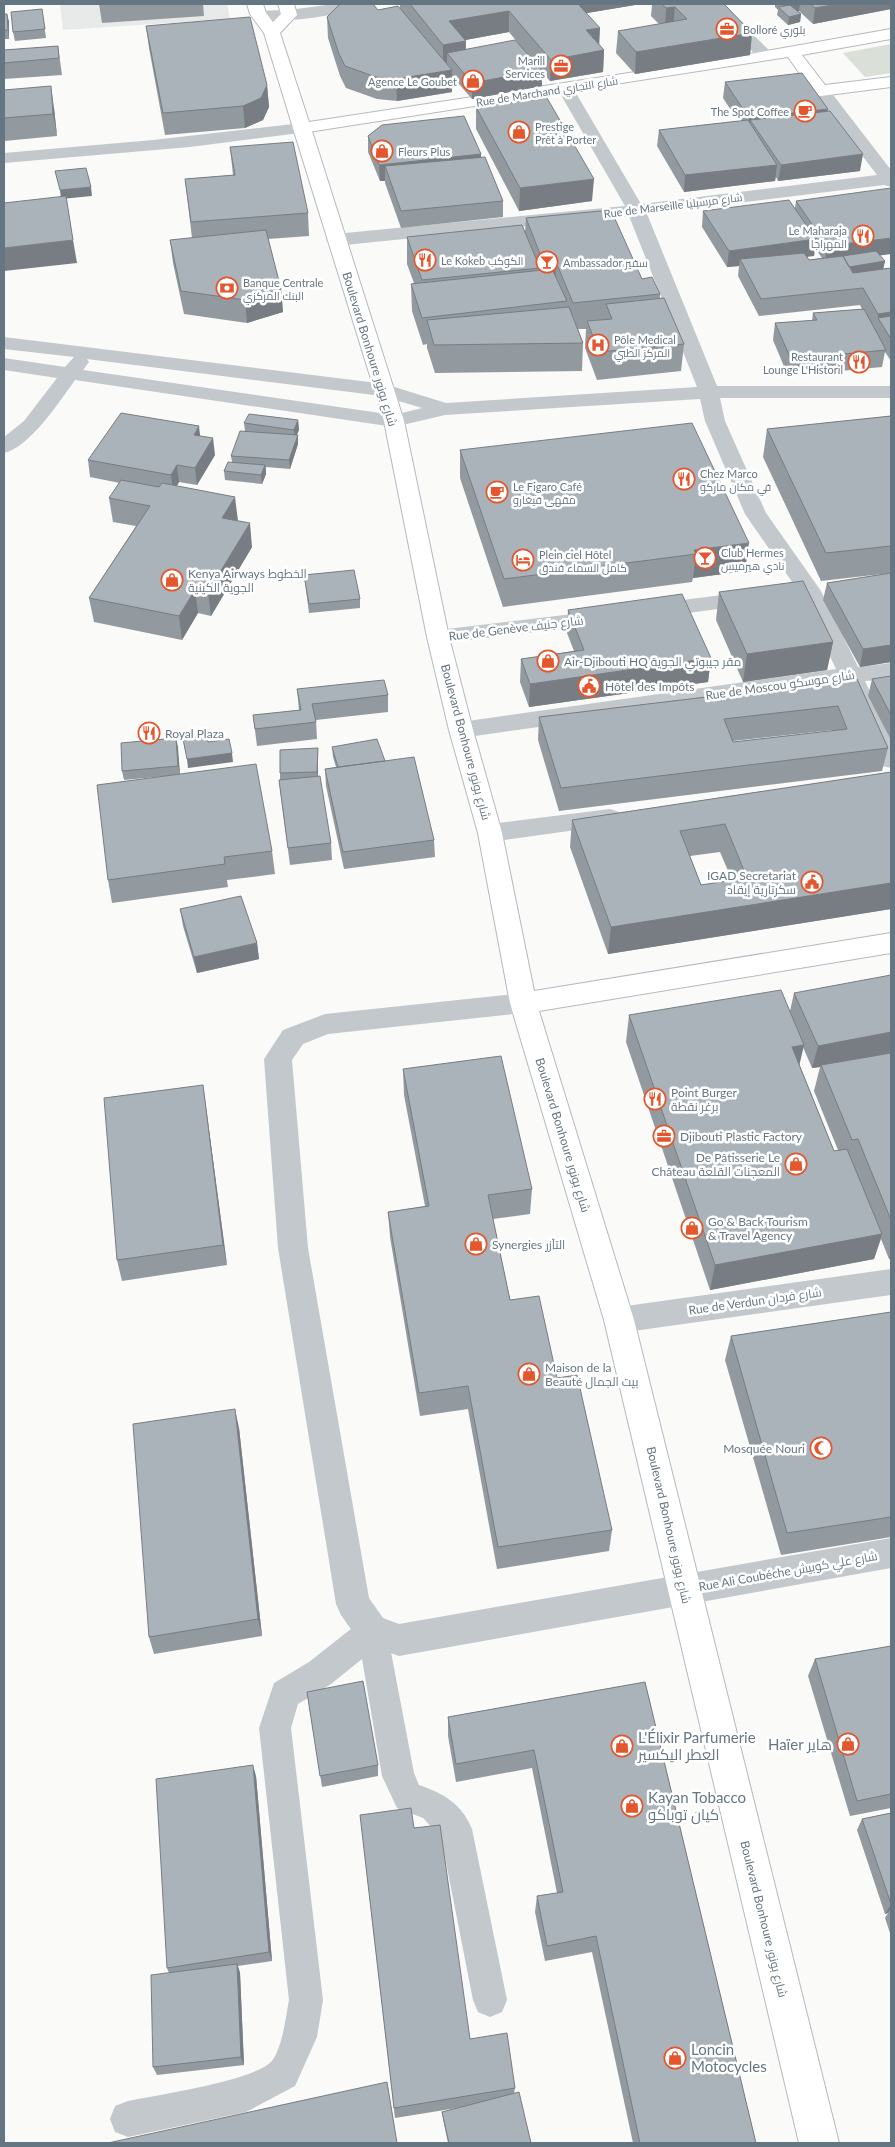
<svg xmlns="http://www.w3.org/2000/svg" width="895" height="2147" viewBox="0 0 895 2147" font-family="Lato,Cairo,sans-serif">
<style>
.built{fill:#e8e9e9}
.green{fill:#dadfd7}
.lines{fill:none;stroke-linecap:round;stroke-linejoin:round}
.secondary-casing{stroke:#b3babf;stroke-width:2}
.primary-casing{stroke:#b5babe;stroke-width:2}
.lane{fill:#c3c8cc;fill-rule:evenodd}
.street{fill:#c3c8cc;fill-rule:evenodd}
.secondary{fill:#fff;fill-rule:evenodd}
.primary{fill:#fff;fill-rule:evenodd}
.wall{fill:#929a9f;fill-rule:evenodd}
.shaded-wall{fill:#777d82}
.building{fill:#aab3b9;stroke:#777d82;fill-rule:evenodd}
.labels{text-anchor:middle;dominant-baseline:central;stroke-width:5;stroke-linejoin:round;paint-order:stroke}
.far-poi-label{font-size:11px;fill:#657683;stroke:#fff;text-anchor:start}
.far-street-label{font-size:11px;fill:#657683;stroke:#fff}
.street-label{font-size:12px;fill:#657683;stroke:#fff}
.poi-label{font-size:12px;fill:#657683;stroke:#fff;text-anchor:start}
.near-poi-label{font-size:15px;fill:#657683;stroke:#fff;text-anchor:start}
</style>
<rect width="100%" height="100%" fill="#fafaf8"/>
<!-- built -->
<path class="built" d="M60 4H227L230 19 63 30Z"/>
<!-- green -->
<path class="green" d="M891 44V73L865 77 843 53Z"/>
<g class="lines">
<!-- secondary casing -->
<g class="secondary-casing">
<path id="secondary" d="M302 123 308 124 311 128 404 421 449 637 473 730 502 833 534 991 891 933V953L539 1011 634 1320 839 2143H799L604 1320 510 1003 478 833 449 730 427 637 384 421 293 128 296 124Z"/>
</g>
<!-- primary casing -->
<g class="primary-casing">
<path id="primary" d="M247 4H263L266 13 273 22 281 14 278 4H294L297 15 280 33 309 122 733 57 891 29V39L802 55 825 85 891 77V87L821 96 815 95 788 57 302 133 296 132 293 128 264 33 250 14Z"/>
</g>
<!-- lane -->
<path class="lane" d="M372 1616 383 1621 387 1631 414 1773 419 1785C443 1793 462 1804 472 1829L507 2000 502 2012 490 2017 478 2012 473 2000 441 1837 423 1818 397 1808 382 1776 362 1659 331 1684 298 1704 291 1728 323 2000 317 2037 295 2086 246 2112 128 2137 115 2132 110 2119 115 2106 128 2101C158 2095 252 2081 271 2062 282 2050 286 2016 289 2000L259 1728 274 1683 309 1662 361 1621Z"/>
<!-- street -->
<path class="street" d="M334 4H373L371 7 365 9C330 14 288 26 252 17L250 14 252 11 289 10Z
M704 4H721L772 53 774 56 772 59H760Z
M565 83 571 84 573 88 641 204 877 175 813 91 815 87H827L891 170V187L884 185 647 214 717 386H891V398H720L725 421 766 513 821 591 858 667 891 663V679L865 681 891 736V768L882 766 879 760 843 684 461 738 453 736 449 730 453 724 461 722 836 669 799 592 745 514 705 421 700 399 445 415 394 427 75 380C59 402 30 447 4 453V437L24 421 57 378 4 370V358L65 367 74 357 4 349V337L385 384 446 403 697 387 629 216 335 246 329 244 326 240 329 236 335 234 625 206 557 88 559 84ZM87 359 382 396 422 408 394 415 83 370 89 362Z
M302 123 308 124 311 128 308 132 190 147 4 163V153L153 140Z
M754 591 762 593 765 598 762 603 651 618 643 616 640 611 643 606 651 604Z
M606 610 614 612 617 617 614 622 438 644 430 642 427 637 430 632 438 630Z
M610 809 619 812 622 818 619 824 490 842 481 839 478 833 481 827 490 824Z
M523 993 532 996 536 1003 532 1010 523 1013 328 1034 303 1044 292 1060 308 1248 369 1598 383 1618 399 1624 891 1538V1568L399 1656 360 1642 341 1615 336 1604 278 1248 264 1059 283 1030 325 1014Z
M891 1269V1295L619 1333 608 1329 604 1320 608 1311 619 1307Z"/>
<!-- secondary -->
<use href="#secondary" class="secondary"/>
<!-- primary -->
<use href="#primary" class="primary"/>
</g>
<!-- wall -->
<path class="wall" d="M99 4H203L204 16 102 23Z
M400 4H641L587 13 599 45 604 50 603 72 550 81 542 72V86L472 99 452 76V92L397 101 377 99 346 88 340 76 328 38 327 17 400 8ZM509 32 518 43 466 50 465 40Z
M651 4H724L752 33 750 55 635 74 616 53 618 31 659 24 651 16 652 5Z
M775 4H891V9L813 24 799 11H798L801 14 800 22 788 25 777 15 778 10 775 7Z
M42 9 46 38 15 41 13 32Z
M4 14H7L9 22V39H4Z
M146 26 267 85 269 107 263 120 245 128 165 135 149 48Z
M58 46 62 75 4 79V50Z
M725 82 828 111 860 171 778 181 776 177 775 181 684 192 657 146 659 130 738 121 723 98Z
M4 90 54 108 57 136 4 141Z
M476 107 592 201 519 211 476 129Z
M368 136 481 157 503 201V217L401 228 385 183V181H380L368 152Z
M230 147 308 213 309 236 268 239 281 289 283 312 247 323 184 314 173 263 170 240 192 238 185 179 233 175Z
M796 201 880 256 885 261 883 269 891 268V361L885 352 882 367 788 376 773 340 775 323 812 321 813 313 862 309 860 305 759 316 738 276 739 266 727 267 702 227 703 211 795 208ZM815 248 822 258 809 260 807 256H814Z
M526 218 642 279 660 294V299L684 344 681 371 597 380 585 348 586 329H578L583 343 582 371 435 373 427 348V344L423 345 412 311 411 284 414 283 407 264V237L525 232Z
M891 416V573L821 581 763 457 767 429Z
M298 420 299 430 296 435H298V444L290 469 266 467V474L262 484 225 480 224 471 232 462 231 456 245 431 244 423Z
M200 436 215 455 197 485 179 482 177 486 237 521 252 547 211 616 198 613 182 640 94 622 89 598 136 526 113 522 109 498 120 483 90 477 88 460Z
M460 450 745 571 693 578 692 582 503 607 460 478Z
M891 573V662L860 667 823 600 827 583Z
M304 575 360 599V608L309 613Z
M719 592 833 642 827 670 743 682 716 620Z
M568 610 711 658 708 682 529 707 520 682 521 659 574 651 567 633Z
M891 676V740L868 696 872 679Z
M857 679 888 748 882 771 559 811 538 740 539 717ZM833 730V731L733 742V741Z
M297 689 388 695V712L316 720 317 739 257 746 253 715 299 710Z
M176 738 180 774 272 851 275 874 227 880 228 887 112 903 108 880 166 776 124 780 122 771Z
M332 747 385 761 434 840 435 857 344 869 326 786 325 769 336 767 333 757Z
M318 748V776L331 843 332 860 290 865 281 797 279 780H280V773Z
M891 772V909L608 954 570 847 572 820ZM720 852 732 880 701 885 690 856Z
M180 909 257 943 259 959 197 973 183 926Z
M794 993 875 1056 891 1053V1258L889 1259 881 1239 874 1259 710 1290 626 1042 629 1015 790 1011ZM803 1047 812 1068 820 1067 814 1091 838 1150 834 1151 799 1064Z
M403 1069 532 1189 530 1214 493 1219 510 1300 557 1378 612 1530 609 1551 497 1569 468 1409 420 1416 390 1237 388 1212 425 1206 404 1095Z
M203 1085 227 1265 122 1281 117 1260Z
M891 1312V1537L781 1555 725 1360 731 1336Z
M239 1428 262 1636 154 1654 149 1637Z
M891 1646V1808L850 1816 808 1676 815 1659Z
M645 1682 756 2143H633L592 1952 545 1961 535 1912 537 1896 557 1893 532 1768 456 1782 448 1736V1717Z
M307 1692 378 1765V1776L322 1787Z
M256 1776 272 1961 238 1966 240 1973 244 2065 157 2075 153 2067 169 1973 167 1968Z
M891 1813V1936L885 1918 888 1913 885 1914 857 1830 862 1819Z
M360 1815 414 1828 470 2039 515 2088 514 2094 531 2143H448L443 2119 442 2112 463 2107 395 2118Z"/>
<!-- shaded-wall -->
<path class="shaded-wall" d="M575 4H641L575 15Z
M783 4H800L799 11 786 13 782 11Z
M838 4H891V9L813 24 815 8Z
M675 7 673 28 665 30 666 8Z
M509 11V32L449 43V21Z
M7 14 9 22V39L8 30Z
M801 14 800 22 788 25 789 17Z
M600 28 599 50 586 30Z
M752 33 750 55 635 74 636 52Z
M466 41 465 63 447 53V66L443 67V45Z
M604 50 603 72 550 81 551 60Z
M452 70V92L397 101 396 79Z
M542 70V86L472 99V83Z
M267 85 269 107 263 120 245 128 243 106Z
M51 86 54 108 57 136 53 114Z
M828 109 826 126 750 120 748 134H747L749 118Z
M481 154V170L385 166V181H380L379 165Z
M863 154 860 171 778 181 781 165Z
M777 165 775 181 684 192 685 175Z
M594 179 592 201 519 211 520 188Z
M91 187 92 196 61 199 60 190Z
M891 238V254L825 263 827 246Z
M816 239 814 256 743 265 740 259 739 266 727 267 729 251Z
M73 240 77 263 4 271V248Z
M885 261 883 270 847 276 848 267Z
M556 262 555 289 543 291 544 264Z
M281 289 283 312 247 323 245 300Z
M891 312V329L878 318V314Z
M298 420 299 430 295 439 294 430Z
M199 426 201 443 194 435Z
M298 435V444L290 469 289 460Z
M213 438 215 455 197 485 195 468Z
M177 465 179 482 173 492 171 475Z
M265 465 266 474 262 484 261 475Z
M235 497 238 521 222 518Z
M250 523 252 547 211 616 208 592Z
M749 543 745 571 693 578 696 554 694 550Z
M195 590 198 613 182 640 179 616Z
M833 642 827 670 743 682 747 654Z
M891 645V662L860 667 863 649Z
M711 658 708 682 529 707 530 684Z
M176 738 178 747 180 775 178 766Z
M318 748V781L317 772Z
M232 753 233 762 188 768 187 759Z
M891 883V909L608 954 611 927Z
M257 943 259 959 197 973 194 957Z
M891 1032V1053L821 1066V1065L820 1067 812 1068 818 1046Z
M804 1045 798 1071 792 1047Z
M203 1085 206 1107 227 1265 223 1245Z
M882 1234 874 1259 710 1290 715 1265Z
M891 1251V1258L889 1259Z
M235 1409 239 1428 262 1636 258 1619Z
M253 1765 256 1776 272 1961 269 1952Z
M891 1904V1909L888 1913 885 1914Z
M237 1964 240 1973 244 2065 241 2057Z"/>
<!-- building -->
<path class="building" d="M342 4H373L378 10 398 6 452 70 396 79 376 77 345 66 339 54 327 17 339 5Z
M410 4H578L600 28 586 30 604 50 551 60 509 11 449 21 466 41 443 45Z
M662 4H724L752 33 636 52 618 31 687 19 675 7 666 8Z
M811 4H838L815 8Z
M790 5 801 14 789 17 778 7Z
M42 9 45 29 13 32 11 12Z
M4 14H7L8 30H4Z
M250 17 267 85 261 98 243 106 163 113 146 26Z
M515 40 542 70 472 83 447 53Z
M58 46 59 58 4 63V50Z
M802 73 828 109 749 118 725 82Z
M51 86 53 114 4 118V90Z
M547 98 594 179 520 188 476 107Z
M830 111 863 154 781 165 750 120Z
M464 116 481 154 379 165 368 136 382 125Z
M748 120 777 165 685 175 659 130Z
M293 142 308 213 191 222 185 179 235 175 230 147Z
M485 157 503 201 401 211 385 166Z
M86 168 91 187 60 190 55 171Z
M891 188V238L827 246 796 201Z
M66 196 73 240 4 248V203Z
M789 200 816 239 729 251 703 211Z
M611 210 642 279 652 277 660 294 573 303 556 262 544 264 526 218Z
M522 225 540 268 422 280 407 237Z
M266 230 281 289 245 300 181 291 170 240Z
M876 251 885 261 849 267 843 256Z
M804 253 809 260 843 256 853 273 891 268V312L878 314 863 288 761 299 740 259Z
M552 269 567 301 422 318 411 284Z
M664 298 684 344 599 352 587 321 612 319 606 304Z
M569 307 583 343 434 345 427 320Z
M864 309 886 350 791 359 775 323 817 320 813 313Z
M891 316V339L878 318Z
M121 413 199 426 194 435 213 438 195 468 177 465 171 475 88 460Z
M249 414 298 420 294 430 244 423Z
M891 416V546L826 553 767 429Z
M692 423 749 543 694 550 696 554 504 579 460 450Z
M240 431 298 435 289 460 231 456Z
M228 462 265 465 261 475 224 471Z
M121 480 159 487 162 483 235 497 222 518 250 523 208 592 195 590 179 616 89 598 150 506 109 498Z
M354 570 360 599 309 604 304 575Z
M891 573V645L863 649 827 583Z
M803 581 833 642 747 654 719 592Z
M682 594 711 658 530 684 521 659 584 650 568 610Z
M891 676V715L872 679Z
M857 679 888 748 561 788 539 717ZM838 706 847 729 733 742 724 719Z
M384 680 388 695 312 704 316 722 255 729 253 715 301 710 297 689Z
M207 735 208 742 229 739 232 753 187 759 183 739Z
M176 738 178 766 122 771 121 743Z
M377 739 385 761 338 767 332 747Z
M318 748 317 772 280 773V750Z
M414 757 434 840 343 852 325 769Z
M256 764 272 851 224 857 225 864 108 880 97 785Z
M891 772V883L611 927 572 820ZM725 824 747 878 701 885 680 831Z
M320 776 331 843 288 848 279 780Z
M241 896 257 943 194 957 180 909Z
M891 975V1032L818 1046 794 993Z
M781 990 804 1045 792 1047 834 1151 847 1149 882 1234 715 1265 629 1015Z
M891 1053V1220L858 1139 852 1140 821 1065Z
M501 1056 532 1189 488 1195 510 1300 539 1296 557 1378 577 1375 612 1530 498 1547 468 1386 419 1393 388 1212 429 1206 403 1069Z
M203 1085 223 1245 117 1260 104 1098Z
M891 1312V1517L787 1533 731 1336Z
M235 1409 258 1619 149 1637 133 1424Z
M891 1646V1794L857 1801 815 1659Z
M363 1681 378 1765 320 1776 307 1692Z
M645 1682 756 2143H640L596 1936 547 1946 537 1896 563 1892 534 1750 456 1764 448 1717Z
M253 1765 269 1952 167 1968 156 1779Z
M411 1808 414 1828 440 1825 470 2039 507 2033 515 2088 394 2108 360 1815Z
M891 1813V1904L862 1819Z
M237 1964 241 2057 153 2067 151 1975Z
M387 2082 397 2143H108Z
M519 2092 531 2143H449L442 2112Z"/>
<!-- icons -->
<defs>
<g id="office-ring" transform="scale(1.125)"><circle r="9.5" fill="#fff" stroke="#e4572e" stroke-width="1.5"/><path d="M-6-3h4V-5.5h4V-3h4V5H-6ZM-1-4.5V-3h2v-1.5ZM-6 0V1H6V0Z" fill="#e4572e"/></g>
<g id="shop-ring" transform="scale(1.125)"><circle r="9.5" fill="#fff" stroke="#e4572e" stroke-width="1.5"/><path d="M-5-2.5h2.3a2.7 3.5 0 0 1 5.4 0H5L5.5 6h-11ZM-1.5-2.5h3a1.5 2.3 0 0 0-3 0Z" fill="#e4572e"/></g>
<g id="cafe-ring" transform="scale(1.125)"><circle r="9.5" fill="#fff" stroke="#e4572e" stroke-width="1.5"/><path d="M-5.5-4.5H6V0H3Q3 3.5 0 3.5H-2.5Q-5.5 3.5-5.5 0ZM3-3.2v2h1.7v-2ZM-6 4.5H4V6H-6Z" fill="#e4572e"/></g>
<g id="restaurant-ring" transform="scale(1.125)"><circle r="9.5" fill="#fff" stroke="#e4572e" stroke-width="1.5"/><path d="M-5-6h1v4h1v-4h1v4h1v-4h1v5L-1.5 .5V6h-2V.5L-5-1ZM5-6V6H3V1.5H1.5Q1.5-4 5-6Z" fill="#e4572e"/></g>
<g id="bar-ring" transform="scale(1.125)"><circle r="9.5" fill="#fff" stroke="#e4572e" stroke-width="1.5"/><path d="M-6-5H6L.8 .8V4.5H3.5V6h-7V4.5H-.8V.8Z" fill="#e4572e"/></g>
<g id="bank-ring" transform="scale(1.125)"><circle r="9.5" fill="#fff" stroke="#e4572e" stroke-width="1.5"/><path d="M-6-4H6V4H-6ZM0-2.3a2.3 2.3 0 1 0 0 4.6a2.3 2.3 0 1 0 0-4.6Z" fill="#e4572e"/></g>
<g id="hospital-ring" transform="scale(1.125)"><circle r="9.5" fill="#fff" stroke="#e4572e" stroke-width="1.5"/><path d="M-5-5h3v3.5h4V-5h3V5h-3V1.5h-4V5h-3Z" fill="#e4572e"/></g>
<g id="hotel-ring" transform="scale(1.125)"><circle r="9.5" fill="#fff" stroke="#e4572e" stroke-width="1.5"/><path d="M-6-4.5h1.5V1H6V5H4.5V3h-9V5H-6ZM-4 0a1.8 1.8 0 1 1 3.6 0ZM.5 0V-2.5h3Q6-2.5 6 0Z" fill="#e4572e"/></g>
<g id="civic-ring" transform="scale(1.125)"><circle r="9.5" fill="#fff" stroke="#e4572e" stroke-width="1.5"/><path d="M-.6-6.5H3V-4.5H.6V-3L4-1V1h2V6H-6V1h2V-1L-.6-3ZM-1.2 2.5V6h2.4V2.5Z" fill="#e4572e"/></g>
<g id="mosque-ring" transform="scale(1.125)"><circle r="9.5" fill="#fff" stroke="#e4572e" stroke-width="1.5"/><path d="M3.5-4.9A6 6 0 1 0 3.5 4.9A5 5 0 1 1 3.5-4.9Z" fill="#e4572e"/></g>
</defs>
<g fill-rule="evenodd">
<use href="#office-ring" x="727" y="29"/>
<use href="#office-ring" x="561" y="66"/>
<use href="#shop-ring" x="473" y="81"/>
<use href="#cafe-ring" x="805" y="111"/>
<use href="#shop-ring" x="519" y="132"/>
<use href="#shop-ring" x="382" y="151"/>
<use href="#restaurant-ring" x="863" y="236"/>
<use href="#restaurant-ring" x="425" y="260"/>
<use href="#bar-ring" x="547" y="262"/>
<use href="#bank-ring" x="227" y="288"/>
<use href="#hospital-ring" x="598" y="345"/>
<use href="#restaurant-ring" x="859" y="362"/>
<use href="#restaurant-ring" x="684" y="479"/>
<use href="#cafe-ring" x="497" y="492"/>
<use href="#bar-ring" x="705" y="558"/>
<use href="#hotel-ring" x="523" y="560"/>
<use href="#shop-ring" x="172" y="580"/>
<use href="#shop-ring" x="548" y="661"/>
<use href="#civic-ring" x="589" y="686"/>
<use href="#restaurant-ring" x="149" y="733"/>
<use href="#civic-ring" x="812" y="882"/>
<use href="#restaurant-ring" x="655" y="1099"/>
<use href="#office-ring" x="664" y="1136"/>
<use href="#shop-ring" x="796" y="1164"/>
<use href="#shop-ring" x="692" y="1228"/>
<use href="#shop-ring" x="476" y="1244"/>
<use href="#shop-ring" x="529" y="1374"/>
<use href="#mosque-ring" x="821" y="1448"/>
<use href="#shop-ring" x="848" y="1744"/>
<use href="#shop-ring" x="622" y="1746"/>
<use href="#shop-ring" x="632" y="1806"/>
<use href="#shop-ring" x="675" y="2058"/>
</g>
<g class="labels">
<!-- far-poi labels -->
<g class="far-poi-label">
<text x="743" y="29">Bolloré بلوري</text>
<text x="545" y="60" text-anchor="end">Marill<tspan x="545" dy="13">Services</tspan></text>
<text x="457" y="81" text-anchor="end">Agence Le Goubet</text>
<text x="789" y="111" text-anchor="end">The Spot Coffee</text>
<text x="535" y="126">Prestige<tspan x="535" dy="13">Prêt à Porter</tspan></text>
<text x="398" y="151">Fleurs Plus</text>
<text x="847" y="230" text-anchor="end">Le Maharaja<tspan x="847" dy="13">المهراجا</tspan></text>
<text x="441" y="260">Le Kokeb الكوكب</text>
<text x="563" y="262">Ambassador سفير</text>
<text x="243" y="282">Banque Centrale<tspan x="243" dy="13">البنك المركزي</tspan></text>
<text x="614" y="339">Pôle Medical<tspan x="614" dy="13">المركز الطبي</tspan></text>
<text x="843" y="356" text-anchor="end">Restaurant<tspan x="843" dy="13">Lounge L'Historil</tspan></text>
<text x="700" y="473">Chez Marco<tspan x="700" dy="13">في مكان ماركو</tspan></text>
<text x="513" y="486">Le Figaro Café<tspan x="513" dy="13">مقهى فيغارو</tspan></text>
<text x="721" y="552">Club Hermes<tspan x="721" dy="13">نادي هيرميس</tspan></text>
<text x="539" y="554">Plein ciel Hôtel<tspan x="539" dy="13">كامل السماء فندق</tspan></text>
</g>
<!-- far-street labels -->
<g class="far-street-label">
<text transform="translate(547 91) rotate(-9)">Rue de Marchand شارع التجاري</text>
<text transform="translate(673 205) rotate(-7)">Rue de Marseille شارع مرسيليا</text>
</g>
<!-- street labels -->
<g class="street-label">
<text transform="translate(370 349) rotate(73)">Boulevard Bonhoure شارع بونور</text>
<text transform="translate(516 628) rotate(-7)">Rue de Genève شارع جنيف</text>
<text transform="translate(780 685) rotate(-8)">Rue de Moscou شارع موسكو</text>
<text transform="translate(466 742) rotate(75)">Boulevard Bonhoure شارع بونور</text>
<text transform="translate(563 1135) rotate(73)">Boulevard Bonhoure شارع بونور</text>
<text transform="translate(755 1301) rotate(-8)">Rue de Verdun شارع فردان</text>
<text transform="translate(669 1525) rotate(77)">Boulevard Bonhoure شارع بونور</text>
<text transform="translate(788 1571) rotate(-10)">Rue Ali Coubéche شارع علي كوبيش</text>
<text transform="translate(764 1919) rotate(76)">Boulevard Bonhoure شارع بونور</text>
</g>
<!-- poi labels -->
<g class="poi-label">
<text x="188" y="573">Kenya Airways الخطوط<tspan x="188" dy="14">الجوية الكينية</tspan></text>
<text x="564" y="661">Air-Djibouti HQ مقر جيبوتي الجوية</text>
<text x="605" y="686">Hôtel des Impôts</text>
<text x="165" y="733">Royal Plaza</text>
<text x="796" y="875" text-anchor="end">IGAD Secretariat<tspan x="796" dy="14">سكرتارية إيقاد</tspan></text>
<text x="671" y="1092">Point Burger<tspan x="671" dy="14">برغر نقطة</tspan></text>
<text x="680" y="1136">Djibouti Plastic Factory</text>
<text x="780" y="1157" text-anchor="end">De Pâtisserie Le<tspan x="780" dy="14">Château المعجنات القلعة</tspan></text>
<text x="708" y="1221">Go &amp; Back Tourism<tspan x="708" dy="14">&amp; Travel Agency</tspan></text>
<text x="492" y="1244">Synergies التآزر</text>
<text x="545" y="1367">Maison de la<tspan x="545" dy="14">Beauté بيت الجمال</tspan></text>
<text x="805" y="1448" text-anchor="end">Mosquée Nouri</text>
</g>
<!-- near-poi labels -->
<g class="near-poi-label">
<text x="638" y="1737">L'Élixir Parfumerie<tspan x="638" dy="17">العطر اليكسير</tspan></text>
<text x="832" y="1744" text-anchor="end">Haïer هاير</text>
<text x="648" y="1797">Kayan Tobacco<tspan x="648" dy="17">كيان توباكو</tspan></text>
<text x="691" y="2049">Loncin<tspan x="691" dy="17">Motocycles</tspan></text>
</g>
</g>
<!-- border -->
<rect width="895" height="2147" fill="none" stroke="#657683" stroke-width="10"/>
</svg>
